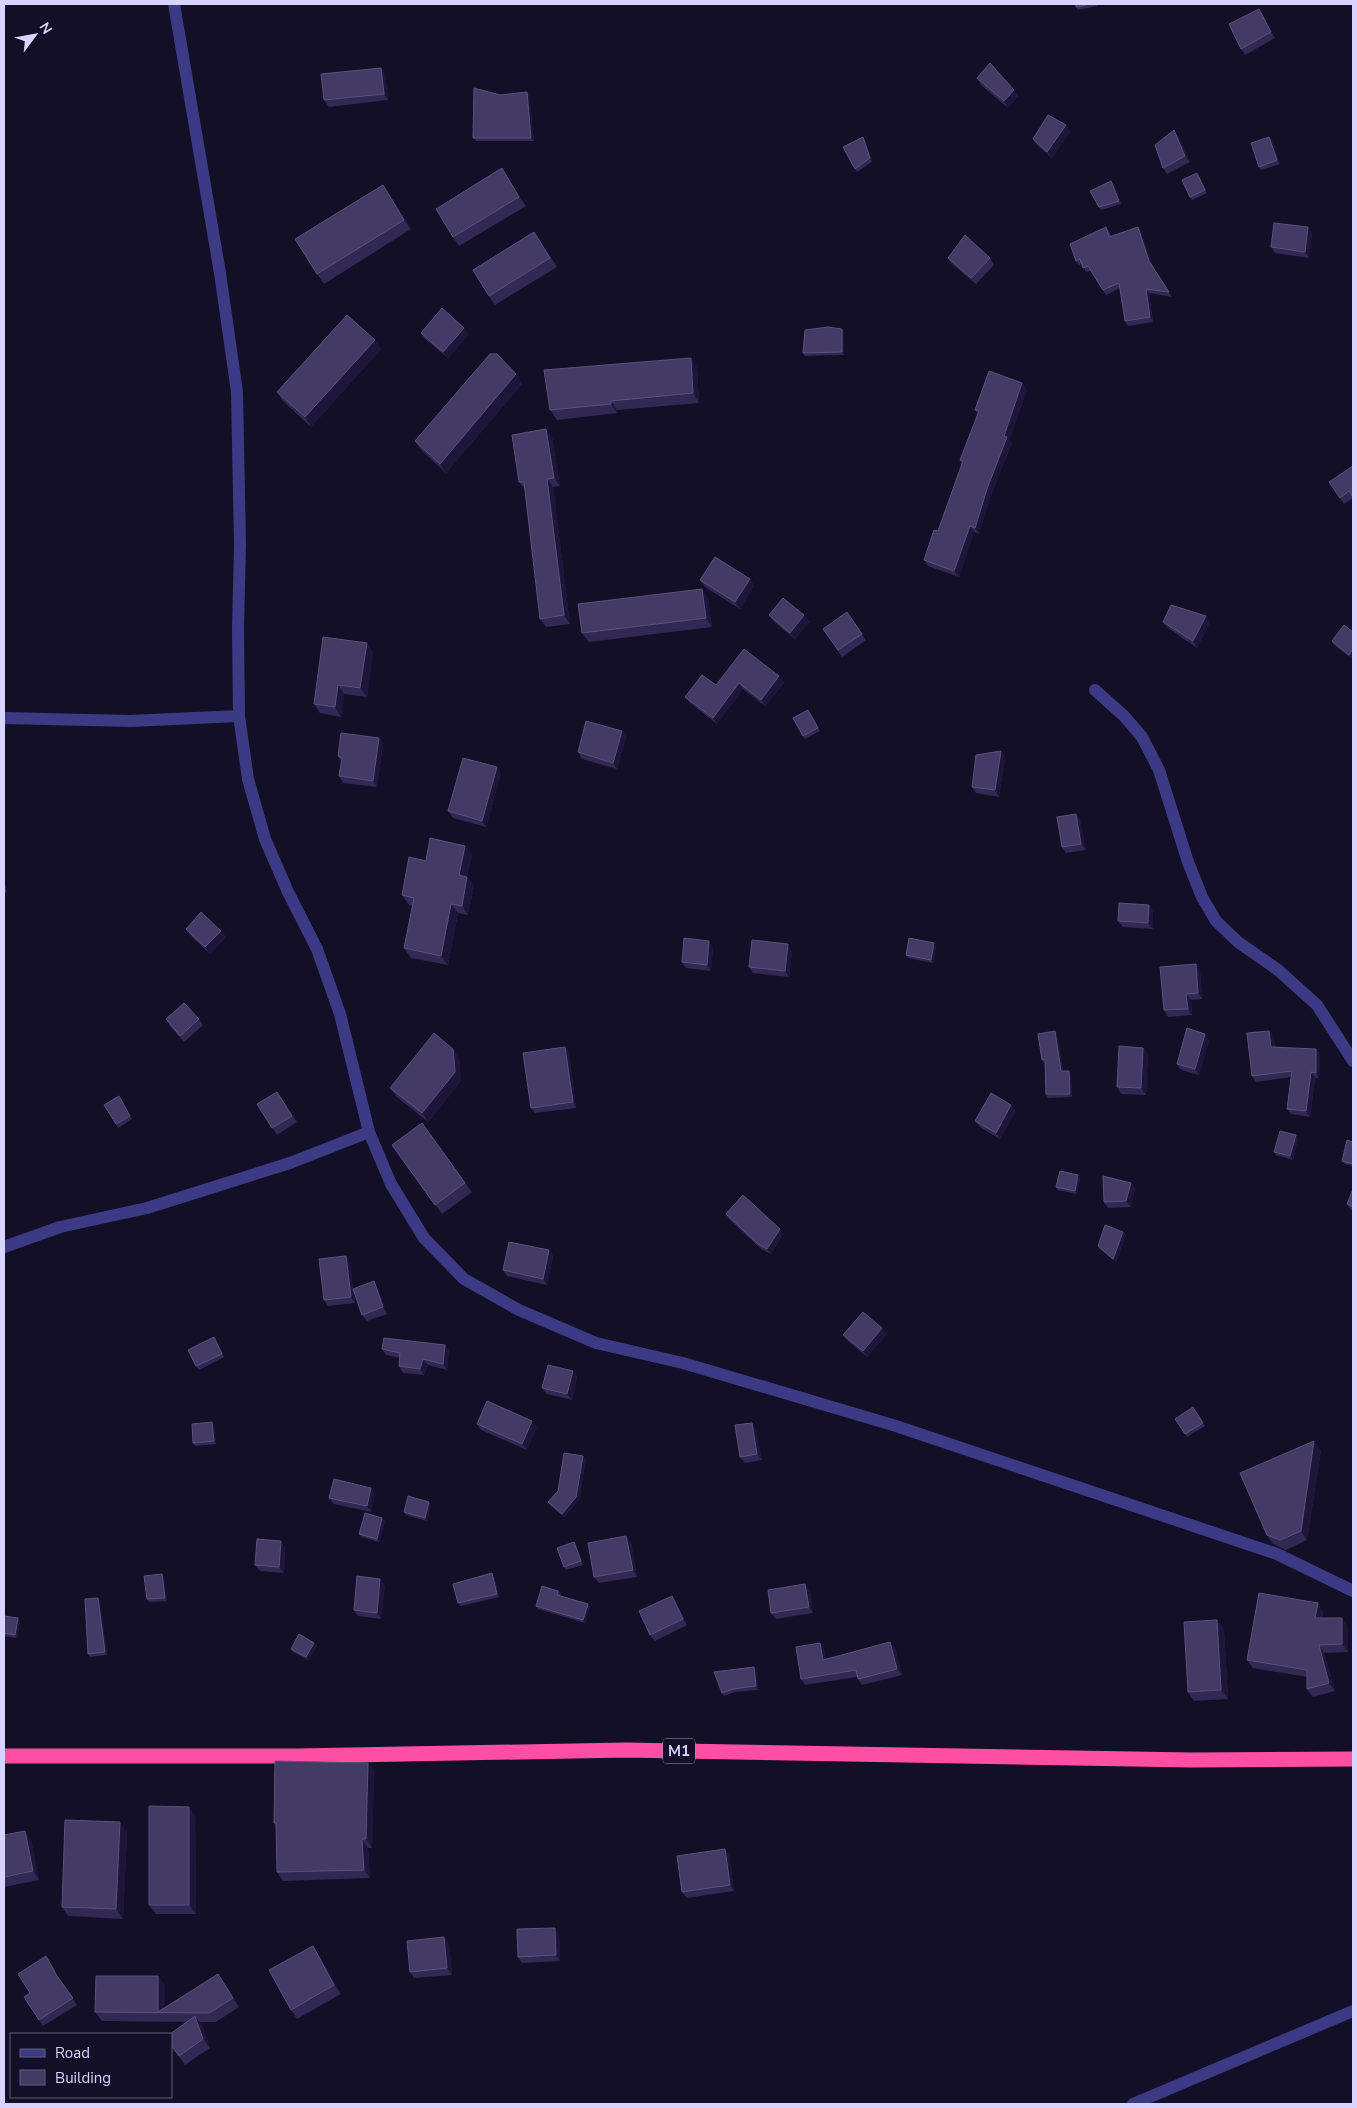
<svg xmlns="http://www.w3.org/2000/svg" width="1357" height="2108" viewBox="0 0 1357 2108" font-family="'Nunito Sans',sans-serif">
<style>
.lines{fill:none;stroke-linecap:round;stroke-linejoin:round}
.street{stroke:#3d3a85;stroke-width:12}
.highway{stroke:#ff4fa3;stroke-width:15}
.wall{fill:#312854}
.shaded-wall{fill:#1d163a}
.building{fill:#433a66;stroke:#5a527e}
.labels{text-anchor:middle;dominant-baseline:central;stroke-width:4;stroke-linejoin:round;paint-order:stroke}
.shield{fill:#130f26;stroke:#9e99be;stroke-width:1}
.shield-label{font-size:15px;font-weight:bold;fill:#d9d4ff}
</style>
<rect width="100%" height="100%" fill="#130f26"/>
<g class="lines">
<!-- street -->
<path class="street" d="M174 4 220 273 237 392 240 544 238 629 239 716 248 779 265 839 288 892 317 949 340 1014 369 1132 391 1184 424 1238 464 1279 519 1310 596 1343 683 1363 896 1426 1277 1554 1353 1591
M1095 690 1124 716 1142 737 1159 770 1188 862 1202 897 1216 921 1238 942 1278 970 1317 1005 1353 1061
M4 718 130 721 239 716
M4 1247 60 1227 147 1208 290 1163 369 1132
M1133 2104 1353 2011"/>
<!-- highway -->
<path class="highway" d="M4 1756H297L626 1750 1192 1760 1353 1759"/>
</g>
<!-- wall -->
<path class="wall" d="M1076 4H1097V6L1078 10 1076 7Z
M1259 9 1263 16 1275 38 1245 55 1241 49Z
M381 68 385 74 388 100 329 107 324 100Z
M977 78 1014 90 1018 96 1008 108 981 85Z
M527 92 529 96 534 141H476L473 138 500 95Z
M1066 125 1070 132 1052 158 1037 145 1033 139Z
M1178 136 1190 162 1167 174 1163 168Z
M863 137 865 140 872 162 857 172 855 169Z
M1269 137 1272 140 1280 164 1261 170 1259 167Z
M1199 176 1207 193 1192 200 1190 197Z
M508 178 526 206 459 246 453 237Z
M1111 181 1114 184 1121 204 1101 210 1099 207Z
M389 194 411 229 324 284 317 274Z
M1106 227 1109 231 1111 236 1138 227 1141 232 1152 265 1172 297 1149 293 1153 322 1128 326 1125 321 1120 288 1106 295 1091 271 1086 272 1082 264 1079 265 1076 261Z
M1312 233 1309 258 1275 253 1271 247Z
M540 241 557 267 495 305 489 296Z
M948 258H990L994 265 976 284 952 264Z
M842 329 844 332V355L805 356 803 353Z
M421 333 469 334 448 358 425 339Z
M375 340 381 349 311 427 283 401 277 392Z
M697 367 699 403 617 410V413L557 420 550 410Z
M516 374 522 384 446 473 421 450 415 441Z
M1027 390 1009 440 1012 443 991 495 979 534 974 532 959 577 928 566 924 560 938 531 962 464 960 460 978 414 975 410Z
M552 437 560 486 553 487 570 624 546 627 540 619 525 490 519 482Z
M1353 466V498L1344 504 1329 482Z
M750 579 754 586 740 609 705 587 700 580Z
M708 598 712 627 589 642 582 633Z
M847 612 866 640 842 657 823 629Z
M769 615H804L809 622 795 639 774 622Z
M1163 622H1210L1197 648 1168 628Z
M1353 632V655L1351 658 1334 645 1332 641Z
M373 652 367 697 344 694 341 717 320 713 314 704Z
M779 676 784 683 765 706 743 689 717 724 690 703 685 697 716 685Z
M808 710 820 731 805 739 803 736Z
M622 731 626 737 617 769 582 759 578 752Z
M379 738 383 744 377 787 343 783 339 776 341 761 338 756Z
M1001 751 1005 757 999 797 976 793 972 787Z
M497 767 501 773 486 827 453 818 448 811Z
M1076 814 1080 820 1086 850 1066 853 1062 847Z
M465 846 472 855 467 877 474 886 468 915 458 913 448 965 411 958 404 948 413 906 409 905 402 895 426 861Z
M4 882 7 892 4 893Z
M1153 911V929L1123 927 1118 921Z
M186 929 221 931 226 937 210 954 190 935Z
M936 946 933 963 908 958 906 955Z
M713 947 711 971 686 968 682 962Z
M792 951 789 977 753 973 749 967Z
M1196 964 1200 971 1202 999 1191 1000 1192 1015 1168 1017 1164 1010Z
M166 1019H199L203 1025 184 1042 170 1026Z
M1055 1031 1057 1035 1063 1071H1069L1071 1074 1072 1097 1048 1098 1046 1094 1045 1063H1044L1042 1060Z
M1269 1031 1273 1036 1275 1047 1320 1054 1319 1078H1315L1310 1117 1291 1114 1287 1109 1291 1077 1256 1082 1252 1076Z
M1209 1040 1199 1075 1181 1070 1177 1064Z
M1143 1048 1148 1054 1146 1095 1121 1094 1117 1087Z
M569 1052 576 1108 535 1113 531 1108Z
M459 1058 461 1081 428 1122 397 1097 390 1088Z
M277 1092 297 1122 277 1135 257 1104Z
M121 1099 132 1119 118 1128 116 1124Z
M1011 1105 1016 1111 1000 1139 980 1127 975 1121Z
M422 1123 472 1192 442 1214 392 1145Z
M1298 1138 1293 1160 1276 1155 1274 1152Z
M1353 1142V1166L1345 1164 1342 1161Z
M1080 1178 1077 1194 1058 1190 1056 1187Z
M1131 1183 1135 1189 1131 1207 1108 1208 1104 1202Z
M1353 1189V1211L1351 1210 1347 1204Z
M726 1214 780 1229 783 1234 771 1254 761 1249 729 1219Z
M1123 1232 1126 1235 1116 1262 1100 1249 1098 1246Z
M549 1250 553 1256 547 1285 507 1276 503 1270Z
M350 1262 353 1289 378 1288 387 1314 367 1321 362 1315 353 1289 355 1303 328 1306 324 1300Z
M887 1334 867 1357 848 1341 843 1335Z
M214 1337 224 1357 199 1370 196 1366Z
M445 1345 449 1351 447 1370 428 1365 424 1375 403 1373 399 1366 400 1358 386 1355 382 1349Z
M573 1371 577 1377 572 1400 547 1394 542 1388Z
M1193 1407 1205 1426 1187 1437 1175 1419Z
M477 1424 537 1427 527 1450 481 1430Z
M214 1425 216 1444 195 1446 193 1443Z
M756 1429 762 1460 745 1463 740 1457Z
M1321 1450 1307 1540 1286 1550 1273 1544 1267 1535Z
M586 1459 579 1500 564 1517 550 1505 548 1502Z
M371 1488 375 1494 371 1512 334 1504 329 1498Z
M431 1505 427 1521 406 1515 404 1512Z
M385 1521 379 1542 361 1537 359 1534Z
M626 1536 631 1542 637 1577 599 1583 594 1577Z
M576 1545 583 1565 566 1570 564 1567Z
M285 1547 284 1573 260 1571 255 1565Z
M492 1573 494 1576 499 1597 461 1606 458 1603Z
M162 1574 164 1577 167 1601 149 1602 147 1599Z
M385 1585 381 1619 358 1616 354 1610Z
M810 1590 813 1613 776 1619 771 1613Z
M558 1591 561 1594 560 1596 588 1604 590 1607 585 1623 538 1609 536 1606Z
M98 1598 100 1601 107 1655 90 1657 88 1654Z
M676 1602 687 1625 655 1641 650 1635Z
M1323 1611 1322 1618 1348 1626V1652L1324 1653 1335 1691 1313 1697 1307 1689V1677L1253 1668 1247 1660Z
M4 1616 18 1618 20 1621 17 1638 4 1636Z
M1224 1629 1228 1699 1194 1701 1188 1692Z
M890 1642 895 1648 902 1675 862 1685 858 1679 857 1677 805 1685 801 1679 824 1649 826 1660Z
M317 1646 308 1660 293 1652 291 1649Z
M756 1670 758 1690 735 1692 724 1696 722 1693Z
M368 1763 374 1771 372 1848H368L370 1878 283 1881 277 1872V1826L274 1823Z
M189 1807 195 1816 196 1914H156L149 1905Z
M127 1832 123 1919 68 1916 62 1907Z
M4 1835 31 1840 39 1880 4 1887Z
M729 1855 734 1891 687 1898 682 1892Z
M559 1934 560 1961 522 1963 518 1957Z
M449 1944 452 1975 414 1978 410 1972Z
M319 1955 341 1994 297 2019 291 2010Z
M46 1956 61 1982 77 2005 43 2026 24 1997 30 1993Z
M225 1984 239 2007 216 2022H199L202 2025 210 2048 185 2065 171 2045 188 2022 102 2021 95 2012 165 1985 164 2008Z"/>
<!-- shaded-wall -->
<path class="shaded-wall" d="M1259 9 1263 16 1275 38 1271 32Z
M381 68 385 74 388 100 384 94Z
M1014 90 1018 96 1008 108 1004 101Z
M527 92 529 96 534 141 531 138Z
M1066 125 1070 132 1052 158 1047 152Z
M1174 130 1178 136 1190 162 1185 156Z
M863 137 865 140 872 162 870 158Z
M1269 137 1272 140 1280 164 1277 160Z
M502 168 508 178 526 206 519 197Z
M1111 181 1114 184 1121 204 1119 201Z
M383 185 389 194 411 229 404 220Z
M1138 227 1141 232 1152 265 1172 297 1149 261Z
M1308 227 1312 233 1309 258 1305 252Z
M1146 289 1149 293 1153 322 1150 317Z
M464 328 469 334 448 358 443 352Z
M842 329 844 332V355L842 352Z
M375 340 381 349 311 427 305 417Z
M691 358 697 367 699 403 693 393Z
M516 374 522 384 446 473 440 464Z
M1022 383 1027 390 1009 440 1012 443 991 495 979 534 975 528 1004 436Z
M611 401 617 410V413L611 404Z
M546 429 552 437 560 486 554 478Z
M547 479 553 487 570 624 564 615Z
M970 526 974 532 959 577 954 571Z
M750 579 754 586 740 609 735 602Z
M702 589 708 598 712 627 706 618Z
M804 615 809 622 795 639 790 633Z
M1206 616 1210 622 1197 648 1193 641Z
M367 643 373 652 367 697 360 688Z
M1353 649V655L1351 658 1349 655Z
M779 676 784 683 765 706 761 700Z
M739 683 743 689 717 724 713 718Z
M338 685 344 694 341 717 335 707Z
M622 731 626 737 617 769 613 763Z
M379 738 383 744 377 787 373 781Z
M1001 751 1005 757 999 797 995 790Z
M497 767 501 773 486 827 482 821Z
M1076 814 1080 820 1086 850 1081 844Z
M465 846 472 855 467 877 474 886 468 915 462 906 459 875Z
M451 904 458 913 448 965 441 956Z
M1149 905 1153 911V929L1148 923Z
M221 931 226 937 210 954 205 947Z
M709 941 713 947 711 971 707 965Z
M934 943 936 946 933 963 931 960Z
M788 944 792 951 789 977 785 971Z
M1196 964 1200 971 1202 999 1198 993Z
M1186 994 1191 1000 1192 1015 1188 1009Z
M1055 1031 1057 1035 1063 1075 1061 1071Z
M1269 1031 1273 1036 1275 1053 1271 1047Z
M1205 1034 1209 1040 1199 1075 1195 1069Z
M565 1047 569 1052 576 1108 573 1102Z
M1143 1048 1148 1054 1146 1095 1141 1088Z
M453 1049 459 1058 461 1081 428 1122 422 1113Z
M1316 1049 1320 1054 1319 1078 1316 1073Z
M1069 1071 1071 1074 1072 1097 1070 1094Z
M1311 1072 1315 1078 1310 1117 1306 1111Z
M1011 1105 1016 1111 1000 1139 996 1133Z
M1296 1135 1298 1138 1293 1160 1290 1156Z
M1078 1175 1080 1178 1077 1194 1075 1191Z
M1131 1183 1135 1189 1131 1207 1126 1201Z
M780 1229 783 1234 771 1254 767 1249Z
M1123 1232 1126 1235 1116 1262 1113 1259Z
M549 1250 553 1256 547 1285 543 1279Z
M346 1256 350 1262 355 1303 351 1297Z
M374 1281 378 1288 387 1314 383 1307Z
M882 1328 887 1334 867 1357 863 1351Z
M445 1345 449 1351 447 1370 443 1364Z
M423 1359 428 1365 424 1375 420 1369Z
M573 1371 577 1377 572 1400 567 1394Z
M532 1421 537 1427 527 1450 522 1444Z
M212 1422 214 1425 216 1444 214 1441Z
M752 1423 756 1429 762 1460 757 1454Z
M1314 1441 1321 1450 1307 1540 1301 1531Z
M583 1456 586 1459 579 1500 564 1517 562 1514Z
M371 1488 375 1494 371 1512 367 1506Z
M429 1502 431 1505 427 1521 425 1518Z
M382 1518 385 1521 379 1542 377 1539Z
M626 1536 631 1542 637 1577 633 1570Z
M281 1541 285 1547 284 1573 279 1567Z
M574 1542 576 1545 583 1565 581 1561Z
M492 1573 494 1576 499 1597 497 1594Z
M162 1574 164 1577 167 1601 165 1598Z
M380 1579 385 1585 381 1619 377 1613Z
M805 1584 810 1590 813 1613 809 1607Z
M672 1596 676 1602 687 1625 683 1619Z
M98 1598 100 1601 107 1655 105 1652Z
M1318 1603 1323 1611 1321 1626 1315 1618Z
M588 1604 590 1607 585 1623 583 1620Z
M18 1618 20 1621 17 1638 15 1635Z
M1342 1618 1348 1626V1652L1342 1644Z
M1217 1620 1224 1629 1228 1699 1221 1690Z
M890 1642 895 1648 902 1675 897 1669Z
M314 1643 317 1646 308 1660 306 1657Z
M820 1643 824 1649 827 1667 823 1660Z
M1319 1645 1324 1653 1335 1691 1329 1683Z
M754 1667 756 1670 758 1690 756 1686Z
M368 1763 374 1771 372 1848 366 1839Z
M189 1807 195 1816 196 1914 189 1905Z
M120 1822 127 1832 123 1919 116 1909Z
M25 1831 31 1840 39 1880 33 1871Z
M362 1839 368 1848 370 1878 364 1870Z
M725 1849 729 1855 734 1891 730 1885Z
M555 1928 559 1934 560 1961 556 1955Z
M444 1937 449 1944 452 1975 447 1968Z
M313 1946 319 1955 341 1994 334 1985Z
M46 1956 50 1962 61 1982 57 1976Z
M218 1974 225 1984 239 2007 233 1998Z
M158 1976 165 1985 164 2012H158Z
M195 2016 202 2025 210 2048 203 2039Z"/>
<!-- building -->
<path class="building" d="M1076 4H1091L1076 7Z
M1259 9 1271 32 1241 49 1229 24Z
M990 63 1014 90 1004 101 977 78Z
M381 68 384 94 324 100 321 74Z
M474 88 500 95 527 92 531 138H473Z
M1048 115 1066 125 1047 152 1033 139Z
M1174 130 1185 156 1163 168 1155 145Z
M863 137 870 158 855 169 843 147Z
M1269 137 1277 160 1259 167 1251 143Z
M502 168 519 197 453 237 436 209Z
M1197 173 1205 190 1190 197 1182 180Z
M1111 181 1119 201 1099 207 1090 191Z
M383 185 404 220 317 274 295 239Z
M1274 223 1308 227 1305 252 1271 247Z
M1106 227 1109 237 1138 227 1149 261 1169 292 1146 289 1150 317 1125 321 1119 283 1103 290 1088 266 1083 268 1080 259 1076 261 1070 244Z
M534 232 550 258 489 296 473 270Z
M965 235 990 258 971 278 948 258Z
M442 308 464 328 443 352 421 333Z
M347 315 375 340 305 417 277 392Z
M828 327 842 329V352L803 353 805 330Z
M490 354H497L516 374 440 464 415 441Z
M691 358 693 393 611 401V404L550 410 544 370Z
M989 371 1022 383 1004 436 1007 437 987 489 975 528 970 526 954 571 924 560 934 530 938 531 963 461 960 460 979 411 975 410Z
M546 429 554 478 547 479 564 615 540 619 524 482H519L512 435Z
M1353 466V497L1349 491 1340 498 1329 482Z
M715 557 750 579 735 602 700 580Z
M702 589 706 618 582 633 578 604Z
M783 598 804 615 790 633 769 615Z
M1171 605 1206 616 1193 641 1163 622Z
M847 612 862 634 838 650 823 629Z
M1344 625 1353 632V649L1349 655 1332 641Z
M323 637 367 643 360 688 338 685 335 707 314 704Z
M744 649 779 676 761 700 739 683 713 718 685 697 702 675 716 685Z
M808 710 818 728 803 736 793 718Z
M586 721 622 731 613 763 578 752Z
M341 733 379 738 373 781 339 776 342 758 338 756Z
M1001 751 995 790 972 787 976 755Z
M463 758 497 767 482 821 448 811Z
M1076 814 1081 844 1062 847 1057 817Z
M430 838 465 846 459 875 467 877 462 906 451 904 441 956 404 948 414 898 402 895 409 857 426 861Z
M1119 903 1149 905 1148 923 1118 921Z
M201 912 221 931 205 947 186 929Z
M684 938 709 941 707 965 682 962Z
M909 938 934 943 931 960 906 955Z
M752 940 788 944 785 971 749 967Z
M1196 964 1198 993 1186 994 1188 1009 1164 1010 1160 967Z
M184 1003 199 1019 180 1036 166 1019Z
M1187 1028 1205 1034 1195 1069 1177 1064Z
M1055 1031 1061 1071H1069L1070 1094H1046L1045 1059 1042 1060 1038 1034Z
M1269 1031 1271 1047 1316 1049V1073L1311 1072 1306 1111 1287 1109 1292 1071 1252 1076 1247 1033Z
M434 1033 453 1049 455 1072 422 1113 390 1088Z
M1119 1046 1143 1048 1141 1088 1117 1087Z
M565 1047 573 1102 531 1108 523 1053Z
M277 1092 292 1116 272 1128 257 1104Z
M991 1093 1011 1105 996 1133 975 1121Z
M119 1096 130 1116 116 1124 104 1105Z
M422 1123 465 1183 435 1205 392 1145Z
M1280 1131 1296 1135 1290 1156 1274 1152Z
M1347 1140 1353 1142V1164L1342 1161Z
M1060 1171 1078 1175 1075 1191 1056 1187Z
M1103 1176 1131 1183 1126 1201 1104 1202Z
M1353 1189V1207L1347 1204Z
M743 1195 780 1229 767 1249 758 1244 726 1214Z
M1105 1225 1123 1232 1113 1259 1098 1246Z
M509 1242 549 1250 543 1279 503 1270Z
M346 1256 351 1297 324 1300 319 1259Z
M374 1281 383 1307 362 1315 353 1289Z
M863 1312 882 1328 863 1351 843 1335Z
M214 1337 222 1354 196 1366 188 1350Z
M384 1338 445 1345 443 1364 423 1359 420 1369 399 1366 400 1353 382 1349Z
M548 1365 573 1371 567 1394 542 1388Z
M487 1401 532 1421 522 1444 477 1424Z
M1193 1407 1203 1423 1185 1434 1175 1419Z
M212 1422 214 1441 193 1443 192 1424Z
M752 1423 757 1454 740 1457 735 1425Z
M1314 1441 1301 1531 1280 1540 1267 1535 1240 1473Z
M564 1453 583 1456 576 1497 562 1514 548 1502 558 1491Z
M334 1479 371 1488 367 1506 329 1498Z
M408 1496 429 1502 425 1518 404 1512Z
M365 1513 382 1518 377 1539 359 1534Z
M626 1536 633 1570 594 1577 588 1543Z
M257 1539 281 1541 279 1567 255 1565Z
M574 1542 581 1561 564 1567 557 1548Z
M492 1573 497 1594 458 1603 453 1584Z
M162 1574 165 1598 147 1599 144 1576Z
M357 1576 380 1579 377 1613 354 1610Z
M805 1584 809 1607 771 1613 768 1590Z
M542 1586 558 1591 557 1595 588 1604 583 1620 536 1606Z
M1259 1593 1318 1603 1315 1618H1342V1644L1319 1645 1329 1683 1307 1689V1670L1247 1660Z
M672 1596 683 1619 650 1635 639 1611Z
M98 1598 105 1652 88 1654 85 1599Z
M4 1616 18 1618 15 1635 4 1633Z
M1217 1620 1221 1690 1188 1692 1184 1622Z
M299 1634 314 1643 306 1657 291 1649Z
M890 1642 897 1669 858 1679 856 1670 801 1679 796 1647 820 1643 823 1660Z
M754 1667 756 1686 733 1689 722 1693 714 1672Z
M275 1761 368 1763 366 1839H362L364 1870 277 1872 276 1823H274Z
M149 1806 189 1807V1905H149Z
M65 1820 120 1822 116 1909 62 1907Z
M25 1831 33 1871 4 1877V1835Z
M725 1849 730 1885 682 1892 677 1856Z
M555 1928 556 1955 518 1957 517 1929Z
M444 1937 447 1968 410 1972 407 1941Z
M313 1946 334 1985 291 2010 269 1970Z
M46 1956 57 1976 73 1998 39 2020 24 1997 30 1993 18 1974Z
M218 1974 233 1998 209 2013 95 2012 96 1976H158V2012Z
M195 2016 203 2039 179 2056 171 2045V2034H170Z"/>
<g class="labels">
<!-- shield labels -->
<rect class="shield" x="663" y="1738.5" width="32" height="25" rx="4"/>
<g class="shield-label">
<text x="679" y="1751">M1</text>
</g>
</g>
<!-- border -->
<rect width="1357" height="2108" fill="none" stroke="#d9d4ff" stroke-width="10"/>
<!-- legend -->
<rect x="10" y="2033" width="162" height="65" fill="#130f26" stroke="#625e7d"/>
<rect x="20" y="2049" width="25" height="8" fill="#3d3a85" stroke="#625e7d"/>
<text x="55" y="2058" font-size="15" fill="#d9d4ff">Road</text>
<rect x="20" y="2070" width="25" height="15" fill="#433a66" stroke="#625e7d"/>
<text x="55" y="2083" font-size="15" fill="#d9d4ff">Building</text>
<!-- north arrow -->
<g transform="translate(35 35) rotate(58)" stroke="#130f26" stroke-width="4" paint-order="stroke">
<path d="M0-4L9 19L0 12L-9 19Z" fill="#d9d4ff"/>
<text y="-8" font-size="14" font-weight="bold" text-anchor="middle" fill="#d9d4ff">N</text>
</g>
</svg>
